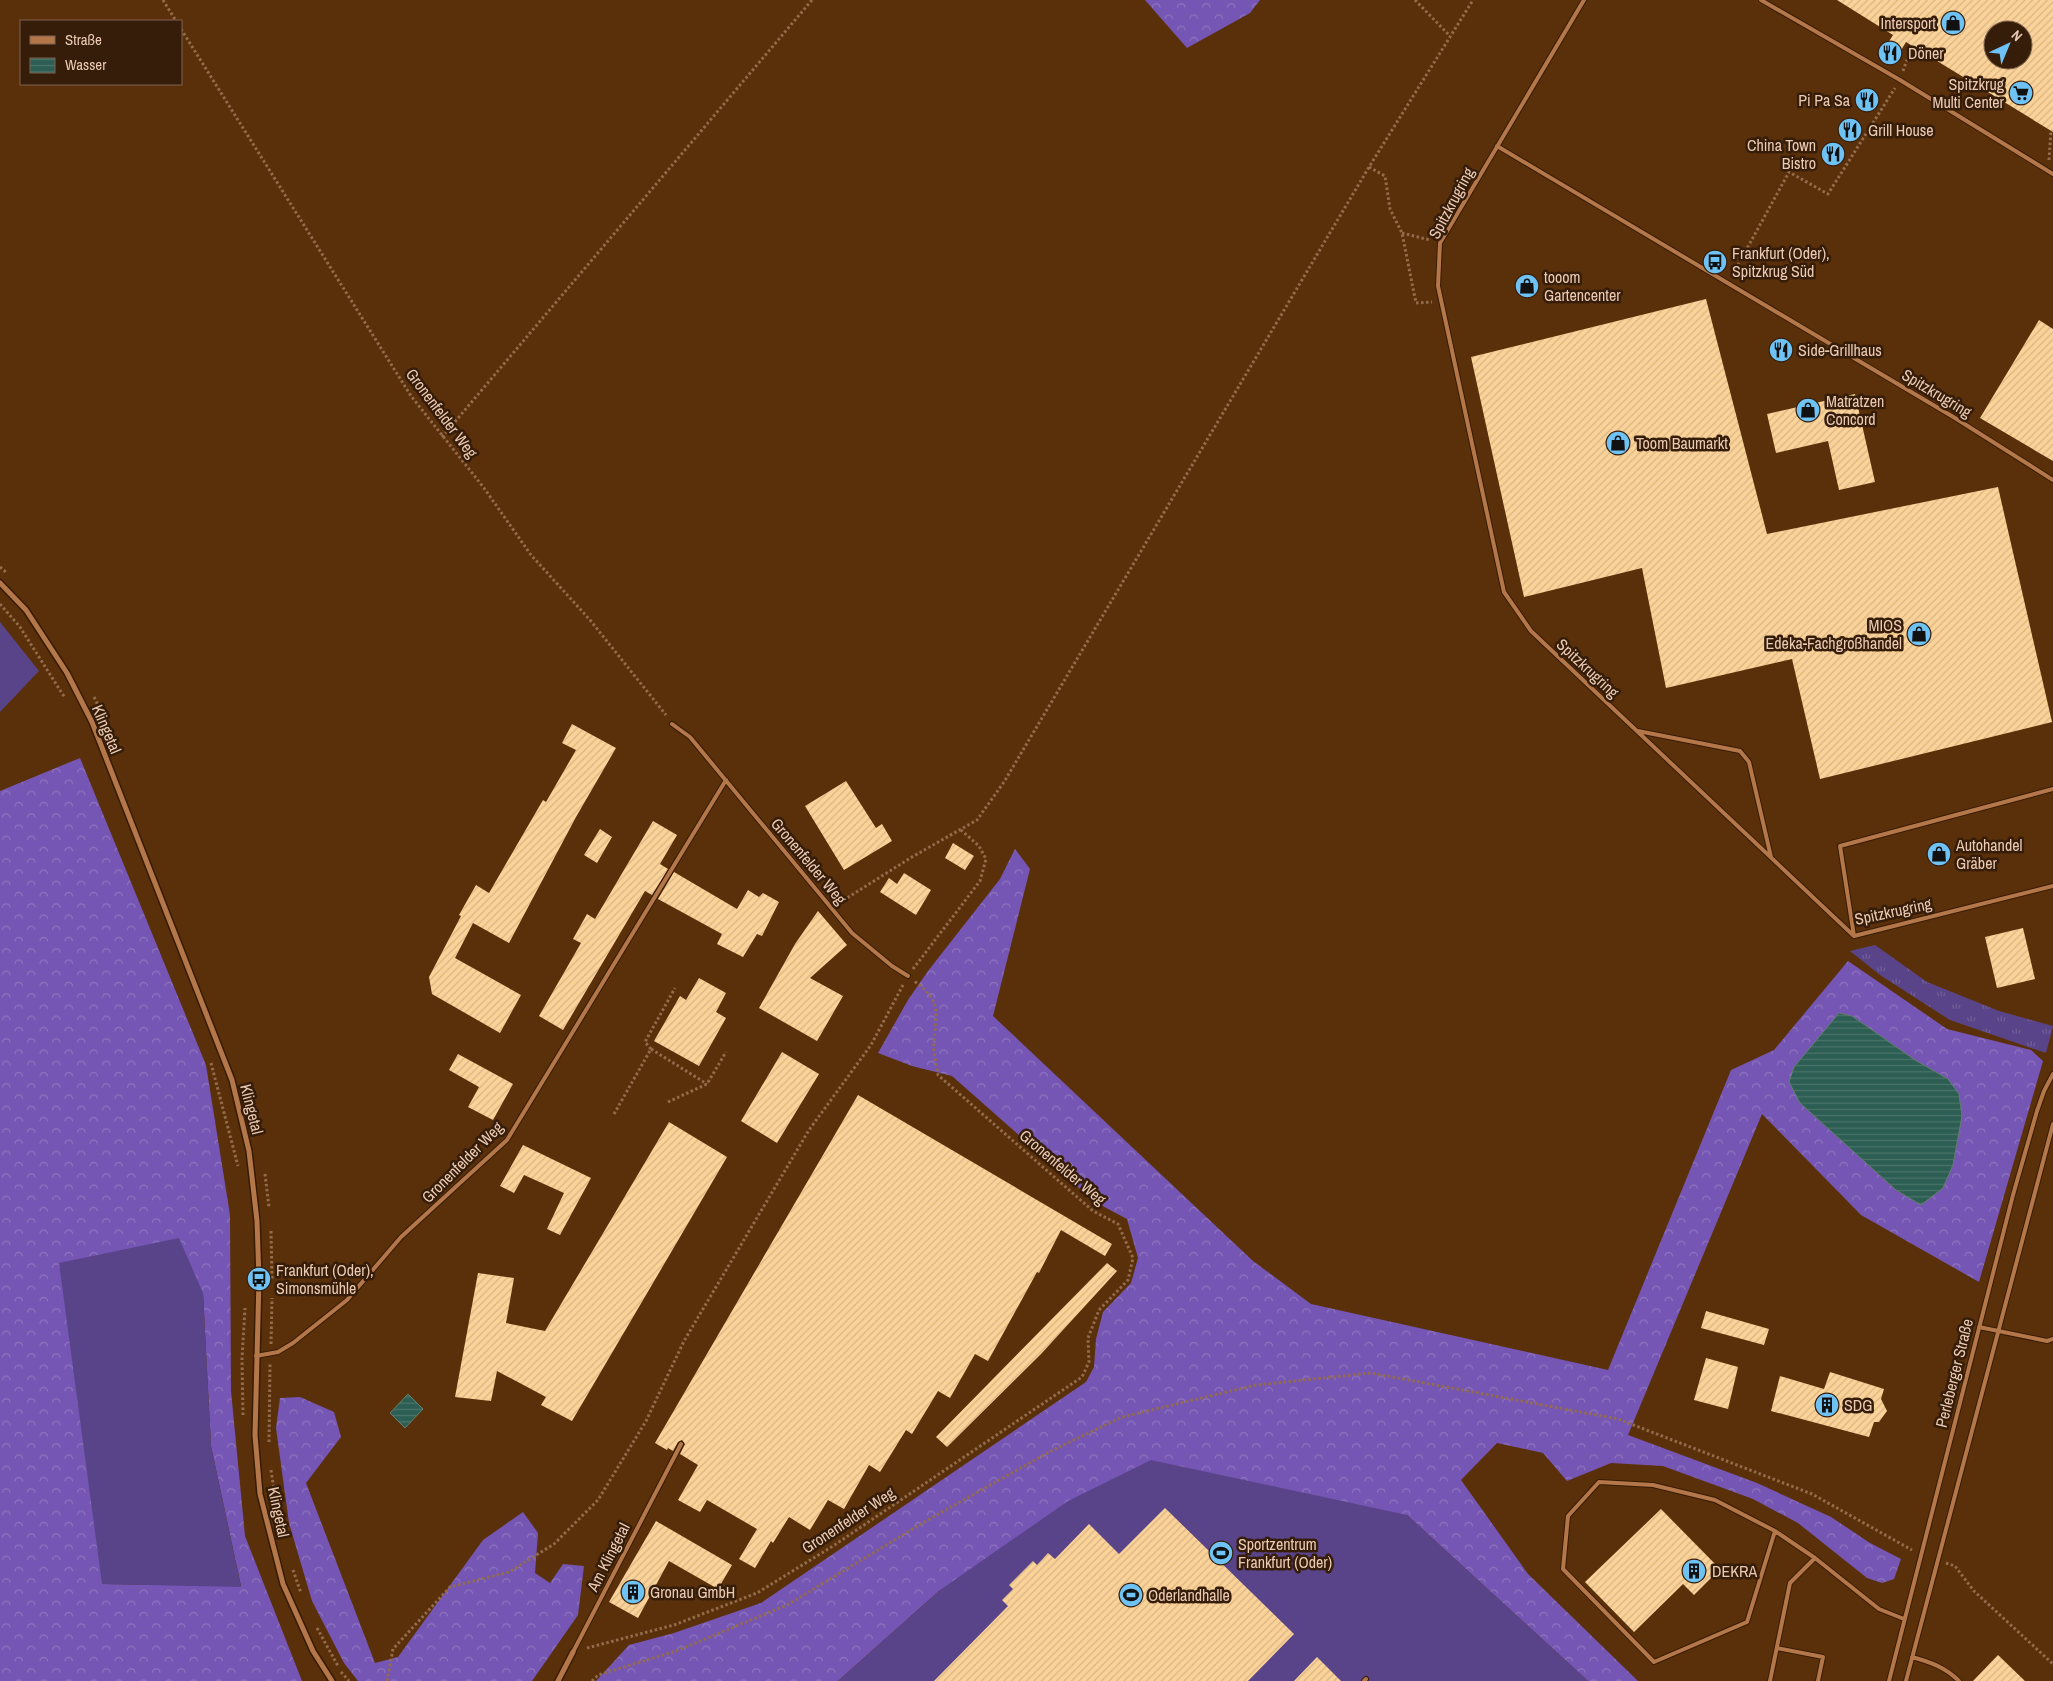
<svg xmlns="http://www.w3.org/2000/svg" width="2053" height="1681" viewBox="0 0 2053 1681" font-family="'Archivo Narrow',sans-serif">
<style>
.grass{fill:url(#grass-tufts)}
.forest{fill:url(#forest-crowns);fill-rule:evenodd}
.garden{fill:#5a4489}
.water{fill:url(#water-rules);stroke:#657e70}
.building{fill:url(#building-hatch);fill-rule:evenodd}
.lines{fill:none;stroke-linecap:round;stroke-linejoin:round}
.lane-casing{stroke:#381b03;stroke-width:6}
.street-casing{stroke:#381b03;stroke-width:8}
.path{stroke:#926c4c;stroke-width:3;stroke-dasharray:2.5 2.5;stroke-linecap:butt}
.lane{stroke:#b3774a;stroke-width:4}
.street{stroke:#b3774a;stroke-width:5}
.labels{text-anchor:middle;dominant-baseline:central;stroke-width:5;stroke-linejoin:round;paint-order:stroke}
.poi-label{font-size:16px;fill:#ebcab3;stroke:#351d0a;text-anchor:start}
.street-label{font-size:16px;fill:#ebcab3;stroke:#351d0a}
</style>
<defs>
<pattern id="grass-tufts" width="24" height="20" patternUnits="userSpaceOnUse" patternTransform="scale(1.25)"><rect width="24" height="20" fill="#5a4489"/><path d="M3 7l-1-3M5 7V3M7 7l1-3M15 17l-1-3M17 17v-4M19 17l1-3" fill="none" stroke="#725e97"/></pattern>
<pattern id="forest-crowns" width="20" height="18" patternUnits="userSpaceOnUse" patternTransform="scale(1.25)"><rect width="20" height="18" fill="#7556b4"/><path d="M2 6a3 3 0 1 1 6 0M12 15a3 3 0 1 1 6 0" fill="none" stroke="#8f75be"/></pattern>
<pattern id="water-rules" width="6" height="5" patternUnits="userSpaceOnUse" patternTransform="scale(1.25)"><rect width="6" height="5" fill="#2c5e53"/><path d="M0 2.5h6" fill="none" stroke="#4b7469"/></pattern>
<pattern id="building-hatch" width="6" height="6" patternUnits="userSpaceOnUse" patternTransform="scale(1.25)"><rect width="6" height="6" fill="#fbd399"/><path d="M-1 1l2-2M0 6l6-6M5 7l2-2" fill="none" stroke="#d7b585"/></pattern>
</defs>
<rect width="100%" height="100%" fill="#5a300b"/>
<!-- grass -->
<path class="grass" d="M1875 945 1927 982 1999 1011 2053 1026 2046 1053 1950 1020 1880 975 1850 951Z"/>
<!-- forest -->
<path class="forest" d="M1145 0H1260L1250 13 1187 48Z
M80 758 206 1065 230 1215 231 1391 245 1536 302 1681H0V791ZM203 1293 211 1446 241 1586 102 1584Z
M1015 849 1030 869 993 1016 1253 1261 1311 1304 1608 1370 1731 1070 1774 1050 1848 961 1947 1029 2031 1050 2043 1061 1979 1282 1861 1215 1762 1114 1628 1435 1757 1483 1831 1517 1870 1543 1901 1559 1894 1579 1882 1583 1867 1578 1798 1523 1753 1499 1663 1466 1611 1463 1567 1481 1543 1453 1497 1443 1461 1480 1528 1574 1638 1681H1588L1407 1515 940 1590 838 1681H596L629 1645 674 1633 761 1603 1086 1382 1094 1367 1096 1339 1103 1312 1131 1283 1138 1258 1127 1219 1095 1202 952 1076 912 1066 878 1053 908 1000 928 971 1000 879ZM1839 1013 1852 1016 1915 1060 1948 1079 1921 1205 1896 1190 1800 1103Z
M300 1397 334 1412 341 1437 306 1483 375 1663 398 1657 483 1540 523 1512 538 1533 535 1573 550 1583 563 1564 584 1566 578 1615 532 1681H358L344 1663 312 1601 289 1523 276 1428 280 1398Z"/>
<!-- garden -->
<path class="garden" d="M0 622 39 671 0 712Z
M179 1238 203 1293 211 1446 241 1587 102 1584 59 1263Z
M1151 1460 1407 1515 1588 1681H838L940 1590 1068 1501Z"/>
<!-- water -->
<path class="water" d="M1839 1013 1852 1016 1915 1060 1948 1079 1959 1094 1962 1116 1953 1165 1943 1188 1921 1205 1896 1190 1800 1103 1789 1082 1794 1067Z
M408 1394 423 1409 405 1428 390 1413Z"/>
<!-- building -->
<path class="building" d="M1837 0H2053V132L1906 42 1893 64 1880 56 1893 35ZM1993 30H2023V60H1993Z
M1706 299 1767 534 1998 487 2052 722 1820 779 1792 659 1666 688 1642 568 1524 597 1471 357Z
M2039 320 2053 329V461L1980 418Z
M1855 394 1875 482 1839 490 1828 441 1776 453 1767 414Z
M572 724 616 748 576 817 509 943 473 923 455 958 521 995 500 1033 432 994 429 977 461 916 459 915 476 885 489 893 543 800 546 802 576 750 562 743Z
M846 781 876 828 882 824 892 841 844 870 805 806Z
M653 821 677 835 660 864 668 869 652 895 645 891 563 1030 539 1016 581 943 573 939 587 914 595 919Z
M600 829 612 837 597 863 584 855Z
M953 843 974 856 965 870 945 858Z
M674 872 737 909 748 890 759 897 763 893 779 902 762 936 757 934 743 957 717 944 722 934 658 899Z
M904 873 931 890 916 915 880 892 889 878 897 884Z
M818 911 847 945 810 978 843 996 817 1041 759 1008 795 944Z
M2023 928 2035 979 1997 988 1985 937Z
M699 978 726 993 716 1012 726 1018 699 1066 654 1041 680 996 686 1000Z
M782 1052 819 1074 777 1143 741 1121Z
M458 1054 513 1084 493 1120 468 1107 479 1087 449 1070Z
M858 1095 1112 1244 1105 1256 1061 1230 1039 1273 1037 1272 988 1361 975 1354 950 1398 938 1391 912 1434 906 1430 880 1472 869 1465 844 1509 828 1500 810 1530 789 1517 773 1543 771 1541 755 1568 739 1559 757 1529 707 1500 700 1512 678 1500 698 1465 680 1454 685 1444 682 1440 678 1442 673 1451 668 1448 667 1450 655 1443Z
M669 1122 727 1157 572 1421 541 1405 546 1397 497 1371 491 1401 455 1397 478 1273 514 1278 506 1323 545 1331Z
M523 1145 591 1178 560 1235 547 1229 564 1193 524 1175 514 1193 500 1186Z
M1107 1263 1117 1271 1041 1354 947 1447 936 1437Z
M1706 1311 1769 1329 1764 1345 1701 1328Z
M1706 1358 1738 1367 1728 1409 1694 1400Z
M1830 1372 1884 1389 1881 1399 1887 1411 1879 1422H1874L1869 1437 1771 1411 1780 1376 1824 1389Z
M1165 1508 1294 1634 1248 1681H934L1008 1606 1002 1600 1013 1589 1009 1585 1033 1561 1037 1565 1048 1553 1055 1559 1089 1524 1119 1554Z
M1661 1509 1720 1569 1694 1595 1683 1584 1634 1632 1585 1582Z
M656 1521 732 1565 718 1589 669 1561 638 1618 609 1602Z
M1998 1655 2025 1681H1973Z
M1317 1657 1341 1681H1294Z"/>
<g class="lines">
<!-- lane casing -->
<g class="lane-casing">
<path id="lane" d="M1584 0 1440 243 1438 286 1504 592 1531 631 1854 936
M1761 0 1900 80 2053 174
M1497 146 1955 418 2053 480
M672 724 690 737 852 933 892 966 908 976
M1638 731 1740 751 1749 762 1771 857
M1854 936 1840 846 2053 789
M1854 936 2053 886
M1979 1327 2047 1341 2053 1339
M256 1356 278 1352 293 1343 347 1300 401 1237 507 1140 726 780
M1775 1531 1747 1622 1654 1662 1563 1569 1568 1516 1599 1482 1653 1485 1715 1500 1775 1531 1815 1558 1879 1609 1904 1619
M1777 1648 1823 1657 1818 1681
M573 1652 681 1444
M1912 1657C1930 1662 1945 1667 1959 1681
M1364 1681 1366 1679
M1770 1681 1790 1583 1815 1558
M1889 1681 2013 1195 2037 1111 2044 1091 2053 1074
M1906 1681 2053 1124"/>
</g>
<!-- street casing -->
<g class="street-casing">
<path id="street" d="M0 583 26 610 67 673 92 722 232 1080 249 1151 257 1221 259 1279 255 1435 260 1494 283 1584 313 1651 332 1681
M558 1681 573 1652"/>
</g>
<!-- path -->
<path class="path" d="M163 0 176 21
M1415 0 1450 36
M181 29 411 396 484 488 531 555 590 620 666 715
M1903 71 1912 46
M2049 160 2051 130
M1369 167 1385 176 1390 209 1402 233 1416 303 1432 302
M1402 233 1430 240
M1733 274 1789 172 1828 194 1895 88
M442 437 812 0
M0 567 7 573
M0 604 20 627 65 698
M94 697 100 709
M839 903 912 857 977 820 1004 782 1369 167 1473 0
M913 969 980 881 986 859 979 846 961 830
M651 1049 645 1042 675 988
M211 1063 238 1166
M668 1102 707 1084 726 1052
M614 1114 651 1049 707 1084
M265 1174 269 1207
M271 1231 272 1279
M271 1344 272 1298
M243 1415 242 1359 245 1308
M269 1442 270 1363
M271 1470 277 1509
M1946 1563 1955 1566 1974 1591 2053 1664
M293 1570 301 1593
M317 1628 338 1666
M587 1648 674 1625 757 1593 833 1546 1082 1377 1089 1362 1088 1338 1099 1310 1128 1280 1133 1258 1118 1224 1093 1211 938 1075C937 1065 933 1054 934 1044 935 1012 944 1003 914 981
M341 1672 349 1681
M387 1681 393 1649 450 1587 509 1572 554 1544 598 1500 646 1421 684 1341 809 1130 871 1045 903 985
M592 1681 598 1675 676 1651 787 1605 926 1521 1051 1451 1122 1417 1256 1385 1371 1373 1618 1419 1812 1494 1912 1550"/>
<!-- lane -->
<use href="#lane" class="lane"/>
<!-- street -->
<use href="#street" class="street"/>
</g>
<!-- icons -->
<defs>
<g id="shop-disc" transform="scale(1.25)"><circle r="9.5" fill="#6fc2f4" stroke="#351d0a"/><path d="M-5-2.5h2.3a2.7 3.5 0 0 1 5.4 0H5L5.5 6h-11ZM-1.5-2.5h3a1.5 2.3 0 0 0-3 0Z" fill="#111"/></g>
<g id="restaurant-disc" transform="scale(1.25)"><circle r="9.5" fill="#6fc2f4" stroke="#351d0a"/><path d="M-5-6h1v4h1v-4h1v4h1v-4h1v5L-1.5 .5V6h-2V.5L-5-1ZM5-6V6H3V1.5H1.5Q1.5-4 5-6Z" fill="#111"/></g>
<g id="supermarket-disc" transform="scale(1.25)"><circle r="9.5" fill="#6fc2f4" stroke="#351d0a"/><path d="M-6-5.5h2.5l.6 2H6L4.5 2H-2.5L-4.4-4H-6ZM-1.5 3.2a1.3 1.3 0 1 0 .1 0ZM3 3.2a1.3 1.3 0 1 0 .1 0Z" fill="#111"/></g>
<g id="bus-disc" transform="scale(1.25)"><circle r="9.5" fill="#6fc2f4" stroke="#351d0a"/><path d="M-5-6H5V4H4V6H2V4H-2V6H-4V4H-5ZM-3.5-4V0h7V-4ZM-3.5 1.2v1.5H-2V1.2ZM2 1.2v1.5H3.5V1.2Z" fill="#111"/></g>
<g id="building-disc" transform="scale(1.25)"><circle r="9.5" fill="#6fc2f4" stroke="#351d0a"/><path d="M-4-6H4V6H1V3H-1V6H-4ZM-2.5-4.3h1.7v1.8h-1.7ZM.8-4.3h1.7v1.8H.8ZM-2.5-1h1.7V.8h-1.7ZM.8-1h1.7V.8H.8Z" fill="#111"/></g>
<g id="stadium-disc" transform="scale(1.25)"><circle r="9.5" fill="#6fc2f4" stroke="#351d0a"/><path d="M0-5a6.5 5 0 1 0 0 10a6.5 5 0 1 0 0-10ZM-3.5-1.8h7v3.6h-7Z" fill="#111"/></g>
</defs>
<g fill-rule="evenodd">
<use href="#shop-disc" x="1953" y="23"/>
<use href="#restaurant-disc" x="1890" y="53"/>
<use href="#supermarket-disc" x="2021" y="93"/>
<use href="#restaurant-disc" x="1867" y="100"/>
<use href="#restaurant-disc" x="1850" y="130"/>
<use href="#restaurant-disc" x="1833" y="154"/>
<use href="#bus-disc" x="1715" y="262"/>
<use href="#shop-disc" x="1527" y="286"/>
<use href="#restaurant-disc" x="1781" y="350"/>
<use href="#shop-disc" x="1808" y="410"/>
<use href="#shop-disc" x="1618" y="443"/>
<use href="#shop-disc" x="1919" y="634"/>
<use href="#shop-disc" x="1939" y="854"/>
<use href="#bus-disc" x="259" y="1279"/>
<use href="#building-disc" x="1827" y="1405"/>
<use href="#stadium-disc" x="1221" y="1553"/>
<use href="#building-disc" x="1694" y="1571"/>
<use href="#building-disc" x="633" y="1592"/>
<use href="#stadium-disc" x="1131" y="1595"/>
</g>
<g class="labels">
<!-- poi labels -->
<g class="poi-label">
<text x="1936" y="23" text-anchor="end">Intersport</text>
<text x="1908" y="53">Döner</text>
<text x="2004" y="84" text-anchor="end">Spitzkrug<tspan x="2004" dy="18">Multi Center</tspan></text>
<text x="1850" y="100" text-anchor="end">Pi Pa Sa</text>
<text x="1868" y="130">Grill House</text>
<text x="1816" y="145" text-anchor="end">China Town<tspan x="1816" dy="18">Bistro</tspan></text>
<text x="1732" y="253">Frankfurt (Oder),<tspan x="1732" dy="18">Spitzkrug Süd</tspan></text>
<text x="1544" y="277">tooom<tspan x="1544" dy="18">Gartencenter</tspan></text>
<text x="1798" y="350">Side-Grillhaus</text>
<text x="1826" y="401">Matratzen<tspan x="1826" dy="18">Concord</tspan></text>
<text x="1636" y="443">Toom Baumarkt</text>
<text x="1902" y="625" text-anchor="end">MIOS<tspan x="1902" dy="18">Edeka-Fachgroßhandel</tspan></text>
<text x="1956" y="845">Autohandel<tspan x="1956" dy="18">Gräber</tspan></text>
<text x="276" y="1270">Frankfurt (Oder),<tspan x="276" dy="18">Simonsmühle</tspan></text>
<text x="1844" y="1405">SDG</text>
<text x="1238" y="1544">Sportzentrum<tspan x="1238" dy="18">Frankfurt (Oder)</tspan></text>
<text x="1712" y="1571">DEKRA</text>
<text x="650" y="1592">Gronau GmbH</text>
<text x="1148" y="1595">Oderlandhalle</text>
</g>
<!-- street labels -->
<g class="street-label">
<text transform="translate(1451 203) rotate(-62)">Spitzkrugring</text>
<text transform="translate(1937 393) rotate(31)">Spitzkrugring</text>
<text transform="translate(442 413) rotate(53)">Gronenfelder Weg</text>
<text transform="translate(1588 668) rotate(43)">Spitzkrugring</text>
<text transform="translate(107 729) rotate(67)">Klingetal</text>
<text transform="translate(809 861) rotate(50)">Gronenfelder Weg</text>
<text transform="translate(1893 911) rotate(-12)">Spitzkrugring</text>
<text transform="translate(252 1109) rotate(76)">Klingetal</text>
<text transform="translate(462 1162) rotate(-45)">Gronenfelder Weg</text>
<text transform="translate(1063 1167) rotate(40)">Gronenfelder Weg</text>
<text transform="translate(1954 1373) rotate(-76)">Perleberger Straße</text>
<text transform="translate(279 1512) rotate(78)">Klingetal</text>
<text transform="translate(848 1520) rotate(-33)">Gronenfelder Weg</text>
<text transform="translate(608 1557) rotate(-63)">Am Klingetal</text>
</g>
</g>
<!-- legend -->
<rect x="20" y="20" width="162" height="65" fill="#351d0a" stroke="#7e624e"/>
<rect x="30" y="36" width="25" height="8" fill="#b3774a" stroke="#7e624e"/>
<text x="65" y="45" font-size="15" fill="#ebcab3">Straße</text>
<rect x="30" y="58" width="25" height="15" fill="url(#water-rules)" stroke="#7e624e"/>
<text x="65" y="70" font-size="15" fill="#ebcab3">Wasser</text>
<!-- north arrow -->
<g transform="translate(2008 45) rotate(44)"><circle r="24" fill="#351d0a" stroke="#7e624e"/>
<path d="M0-4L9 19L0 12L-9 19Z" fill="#6fc2f4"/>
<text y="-8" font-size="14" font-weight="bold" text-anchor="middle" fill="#ebcab3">N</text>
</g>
</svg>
